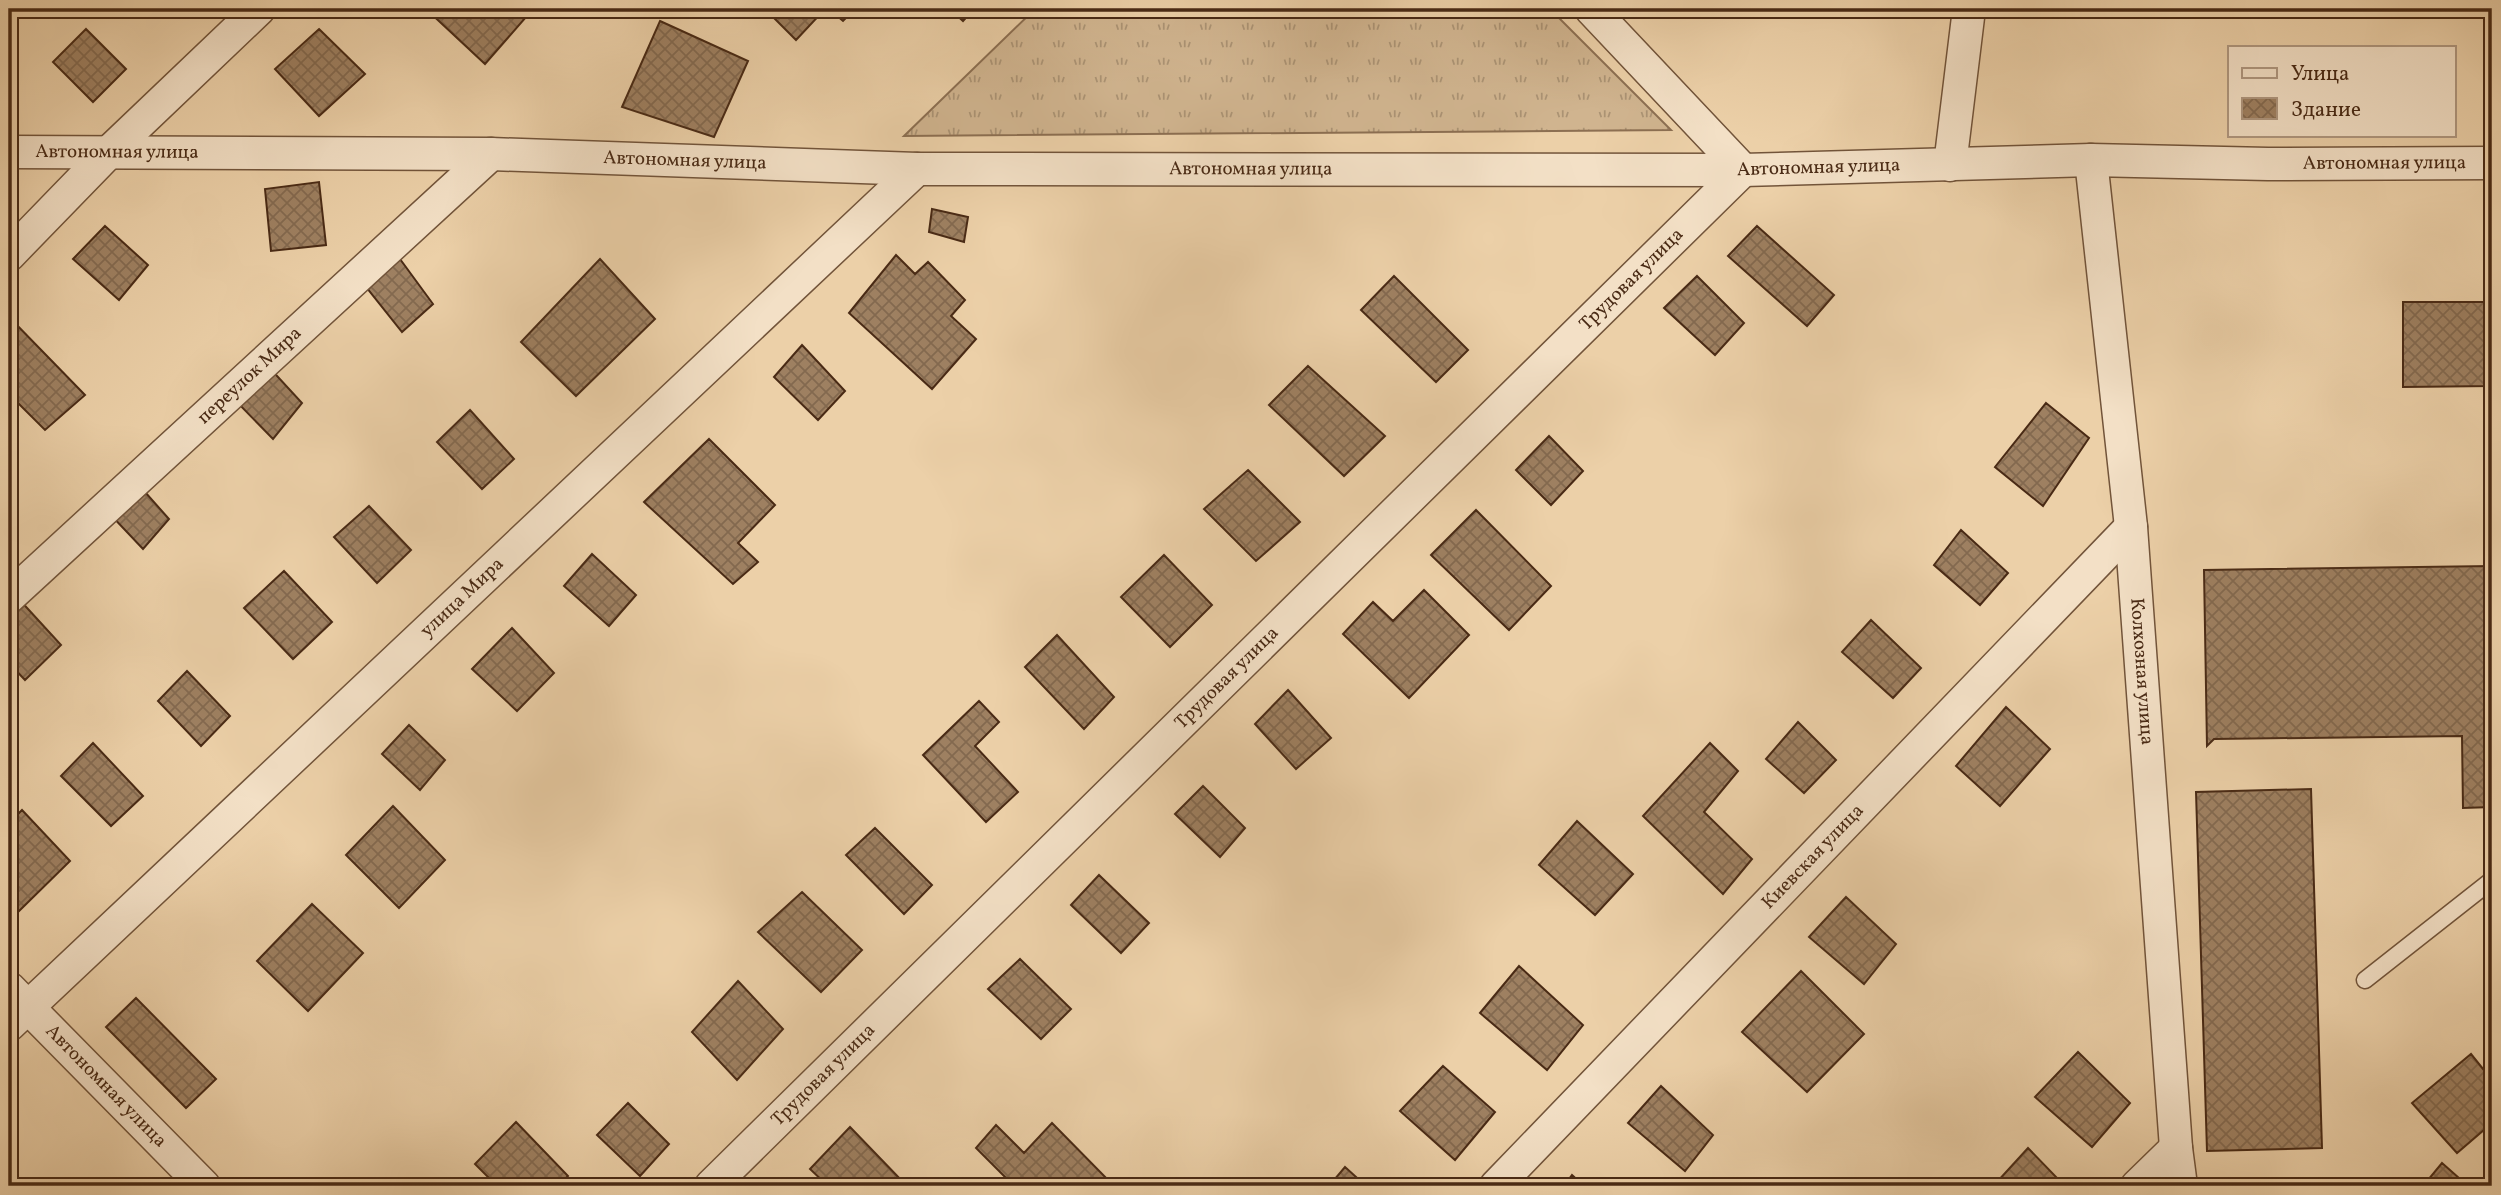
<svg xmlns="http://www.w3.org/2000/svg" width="2501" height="1195" viewBox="0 0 2501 1195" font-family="Vollkorn,serif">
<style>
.grass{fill:url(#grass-tufts);stroke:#8c6f52;stroke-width:2}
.building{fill:url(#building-cross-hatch);stroke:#492a15;stroke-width:2}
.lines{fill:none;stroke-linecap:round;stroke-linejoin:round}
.lane-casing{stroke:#72543a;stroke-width:19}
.street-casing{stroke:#72543a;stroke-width:35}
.lane{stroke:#f3e0c6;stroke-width:16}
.street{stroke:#f3e0c6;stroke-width:32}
.labels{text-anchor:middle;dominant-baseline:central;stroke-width:7;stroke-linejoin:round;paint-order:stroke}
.street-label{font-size:19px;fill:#492a15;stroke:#f3e0c6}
</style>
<defs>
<pattern id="grass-tufts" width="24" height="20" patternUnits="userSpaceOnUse" patternTransform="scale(1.75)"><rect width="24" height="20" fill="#d0b48f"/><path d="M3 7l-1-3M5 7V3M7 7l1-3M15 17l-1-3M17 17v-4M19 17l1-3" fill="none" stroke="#ab9374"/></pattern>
<pattern id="building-cross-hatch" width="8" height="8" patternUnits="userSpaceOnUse" patternTransform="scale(1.75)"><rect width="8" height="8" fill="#9e8061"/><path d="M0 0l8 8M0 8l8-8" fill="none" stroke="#83694f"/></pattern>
</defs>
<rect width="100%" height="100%" fill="#ecd0a8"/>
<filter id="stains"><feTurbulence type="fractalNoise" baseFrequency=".00286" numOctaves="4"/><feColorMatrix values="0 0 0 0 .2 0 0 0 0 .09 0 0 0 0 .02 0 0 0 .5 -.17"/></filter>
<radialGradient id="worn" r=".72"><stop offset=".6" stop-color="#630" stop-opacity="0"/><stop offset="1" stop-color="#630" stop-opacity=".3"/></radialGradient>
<!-- grass -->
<path class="grass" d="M1035 9H1550L1671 130 904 136Z"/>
<!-- building -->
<path class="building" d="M426 9H533L485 64Z
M765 9H825L796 40Z
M829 9H855L843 21Z
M950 9H974L963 21Z
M660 21 748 61 714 137 622 107Z
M86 29 126 69 93 102 53 62Z
M319 29 365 74 319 116 275 69Z
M319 182 326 245 271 251 265 189Z
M932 209 968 217 964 242 929 232Z
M105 226 148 265 119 300 73 259Z
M1757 226 1834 295 1807 326 1728 256Z
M896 255 915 274 928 262 965 300 951 316 976 339 932 389 849 313Z
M400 259 433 304 402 332 367 288Z
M600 259 655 319 576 396 521 342Z
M1394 276 1468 350 1436 382 1361 310Z
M1697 276 1744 323 1715 355 1664 308Z
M2403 302H2492V386L2403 387Z
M9 317 85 395 45 430 9 394Z
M802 345 845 391 818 420 774 377Z
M266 364 302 403 273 439 234 399Z
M1308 366 1385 436 1344 476 1269 405Z
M2046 403 2089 438 2043 506 1995 467Z
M470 410 514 459 482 489 437 442Z
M1549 436 1583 471 1551 505 1516 470Z
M709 439 775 505 738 543 758 562 733 584 644 502Z
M1248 470 1300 522 1256 561 1204 509Z
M137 483 169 519 143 549 108 512Z
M369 506 411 550 377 583 334 537Z
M1476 510 1551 586 1509 630 1431 555Z
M1961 530 2008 573 1980 605 1934 565Z
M592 554 636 595 609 626 564 586Z
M1164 555 1212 605 1170 647 1121 597Z
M2492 566V807L2463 808 2462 736 2214 739 2207 746 2204 570Z
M284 571 332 622 293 659 244 608Z
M1424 590 1469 635 1409 698 1343 634 1373 602 1393 621Z
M17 597 61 645 25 680 9 663V605Z
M1871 620 1921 668 1893 698 1842 652Z
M512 628 554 673 517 711 472 669Z
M1057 635 1114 697 1084 729 1025 667Z
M187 671 230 716 201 746 158 701Z
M1288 690 1331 738 1296 769 1255 724Z
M979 701 999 722 975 746 1018 792 986 822 923 755Z
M2006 707 2050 749 2000 806 1956 766Z
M1798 722 1836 760 1804 793 1766 759Z
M409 725 445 760 420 790 382 754Z
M93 743 143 796 111 826 61 776Z
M1710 743 1738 771 1704 812 1752 859 1723 894 1643 816Z
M1203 786 1245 828 1220 857 1175 814Z
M2311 789 2322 1148 2207 1151 2196 792Z
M393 806 445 860 399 908 346 855Z
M22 810 70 861 16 914 9 906V823Z
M1577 821 1633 874 1595 915 1539 865Z
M875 828 932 885 904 914 846 855Z
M1099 875 1149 923 1121 953 1071 905Z
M802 892 862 950 821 992 758 932Z
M1846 897 1896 944 1864 984 1809 937Z
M312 904 363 953 308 1011 257 961Z
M1020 959 1071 1009 1041 1039 988 989Z
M1519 966 1583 1025 1547 1070 1480 1013Z
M1801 971 1864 1034 1807 1092 1742 1032Z
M738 981 783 1029 737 1080 692 1032Z
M136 998 216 1079 186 1108 106 1027Z
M2078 1052 2130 1103 2092 1147 2035 1097Z
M2471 1054 2492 1080V1123L2457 1153 2412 1103Z
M1443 1066 1495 1112 1455 1160 1400 1111Z
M1661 1086 1713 1135 1685 1171 1628 1123Z
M628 1103 669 1144 640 1176 597 1135Z
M516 1122 568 1176 558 1186H497L475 1164Z
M1052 1123 1114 1186H1014L976 1148 996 1125 1024 1153Z
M850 1127 903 1182 898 1186H828L810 1169Z
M2028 1148 2058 1179 2052 1186H2002L1997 1182Z
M2442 1163 2468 1186H2423Z
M1345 1167 1366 1186H1329Z
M1572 1175 1584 1186H1564Z"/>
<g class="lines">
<!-- lane casing -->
<g class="lane-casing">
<path id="lane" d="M2365 980 2492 880"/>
</g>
<!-- street casing -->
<g class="street-casing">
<g id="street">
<path d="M1591 9 1743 170"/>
<path id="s1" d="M9 152 491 154 917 169 1743 170 2091 160 2268 164 2492 163"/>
<path id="s2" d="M2091 160 2131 527 2176 1148 2181 1186"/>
<path d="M1950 165 1969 9"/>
<path d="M9 255 108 153 259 9"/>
<path id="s3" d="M9 597 491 154"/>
<path id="s4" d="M9 988 204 1186"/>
<path id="s5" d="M9 1025 917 169"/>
<path id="s6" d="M711 1186 1743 170"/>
<path id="s7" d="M1496 1186 2131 527"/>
<path d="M2137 1186 2176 1148"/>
</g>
</g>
<!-- lane -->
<use href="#lane" class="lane"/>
<!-- street -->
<use href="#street" class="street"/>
</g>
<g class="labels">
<!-- street labels -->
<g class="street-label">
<text stroke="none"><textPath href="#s1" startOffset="108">Автономная улица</textPath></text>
<text stroke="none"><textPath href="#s1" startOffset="676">Автономная улица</textPath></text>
<text stroke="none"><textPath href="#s1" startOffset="2376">Автономная улица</textPath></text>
<text stroke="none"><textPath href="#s1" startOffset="1810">Автономная улица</textPath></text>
<text stroke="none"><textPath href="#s1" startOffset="1242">Автономная улица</textPath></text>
<text stroke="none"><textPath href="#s6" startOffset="1292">Трудовая улица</textPath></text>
<text stroke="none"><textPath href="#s3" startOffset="327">переулок Мира</textPath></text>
<text stroke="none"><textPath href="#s5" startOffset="623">улица Мира</textPath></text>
<text stroke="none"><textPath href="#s2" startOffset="514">Колхозная улица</textPath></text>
<text stroke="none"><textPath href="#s6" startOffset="724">Трудовая улица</textPath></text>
<text stroke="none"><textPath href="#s7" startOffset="457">Киевская улица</textPath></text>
<text stroke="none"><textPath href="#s6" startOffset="158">Трудовая улица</textPath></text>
<text stroke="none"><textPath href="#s4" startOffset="138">Автономная улица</textPath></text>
</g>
</g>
<!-- margin -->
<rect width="2501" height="1195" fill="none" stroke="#ecd0a8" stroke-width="35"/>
<rect x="10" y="10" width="2480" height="1174" fill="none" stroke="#492a15" stroke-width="3.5"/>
<rect x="18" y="18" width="2466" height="1160" fill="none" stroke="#492a15" stroke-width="2"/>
<!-- legend -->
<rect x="2228" y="46" width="228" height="91" fill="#f3e0c6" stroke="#af977f" stroke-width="2"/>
<rect x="2242" y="68" width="35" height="10" fill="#f3e0c6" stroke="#af977f" stroke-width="2"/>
<text x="2291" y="80" font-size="21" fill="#492a15">Улица</text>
<rect x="2242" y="98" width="35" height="21" fill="url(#building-cross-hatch)" stroke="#af977f" stroke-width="2"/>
<text x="2291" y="116" font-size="21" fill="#492a15">Здание</text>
<rect width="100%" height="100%" filter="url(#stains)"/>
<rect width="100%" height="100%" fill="url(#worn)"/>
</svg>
